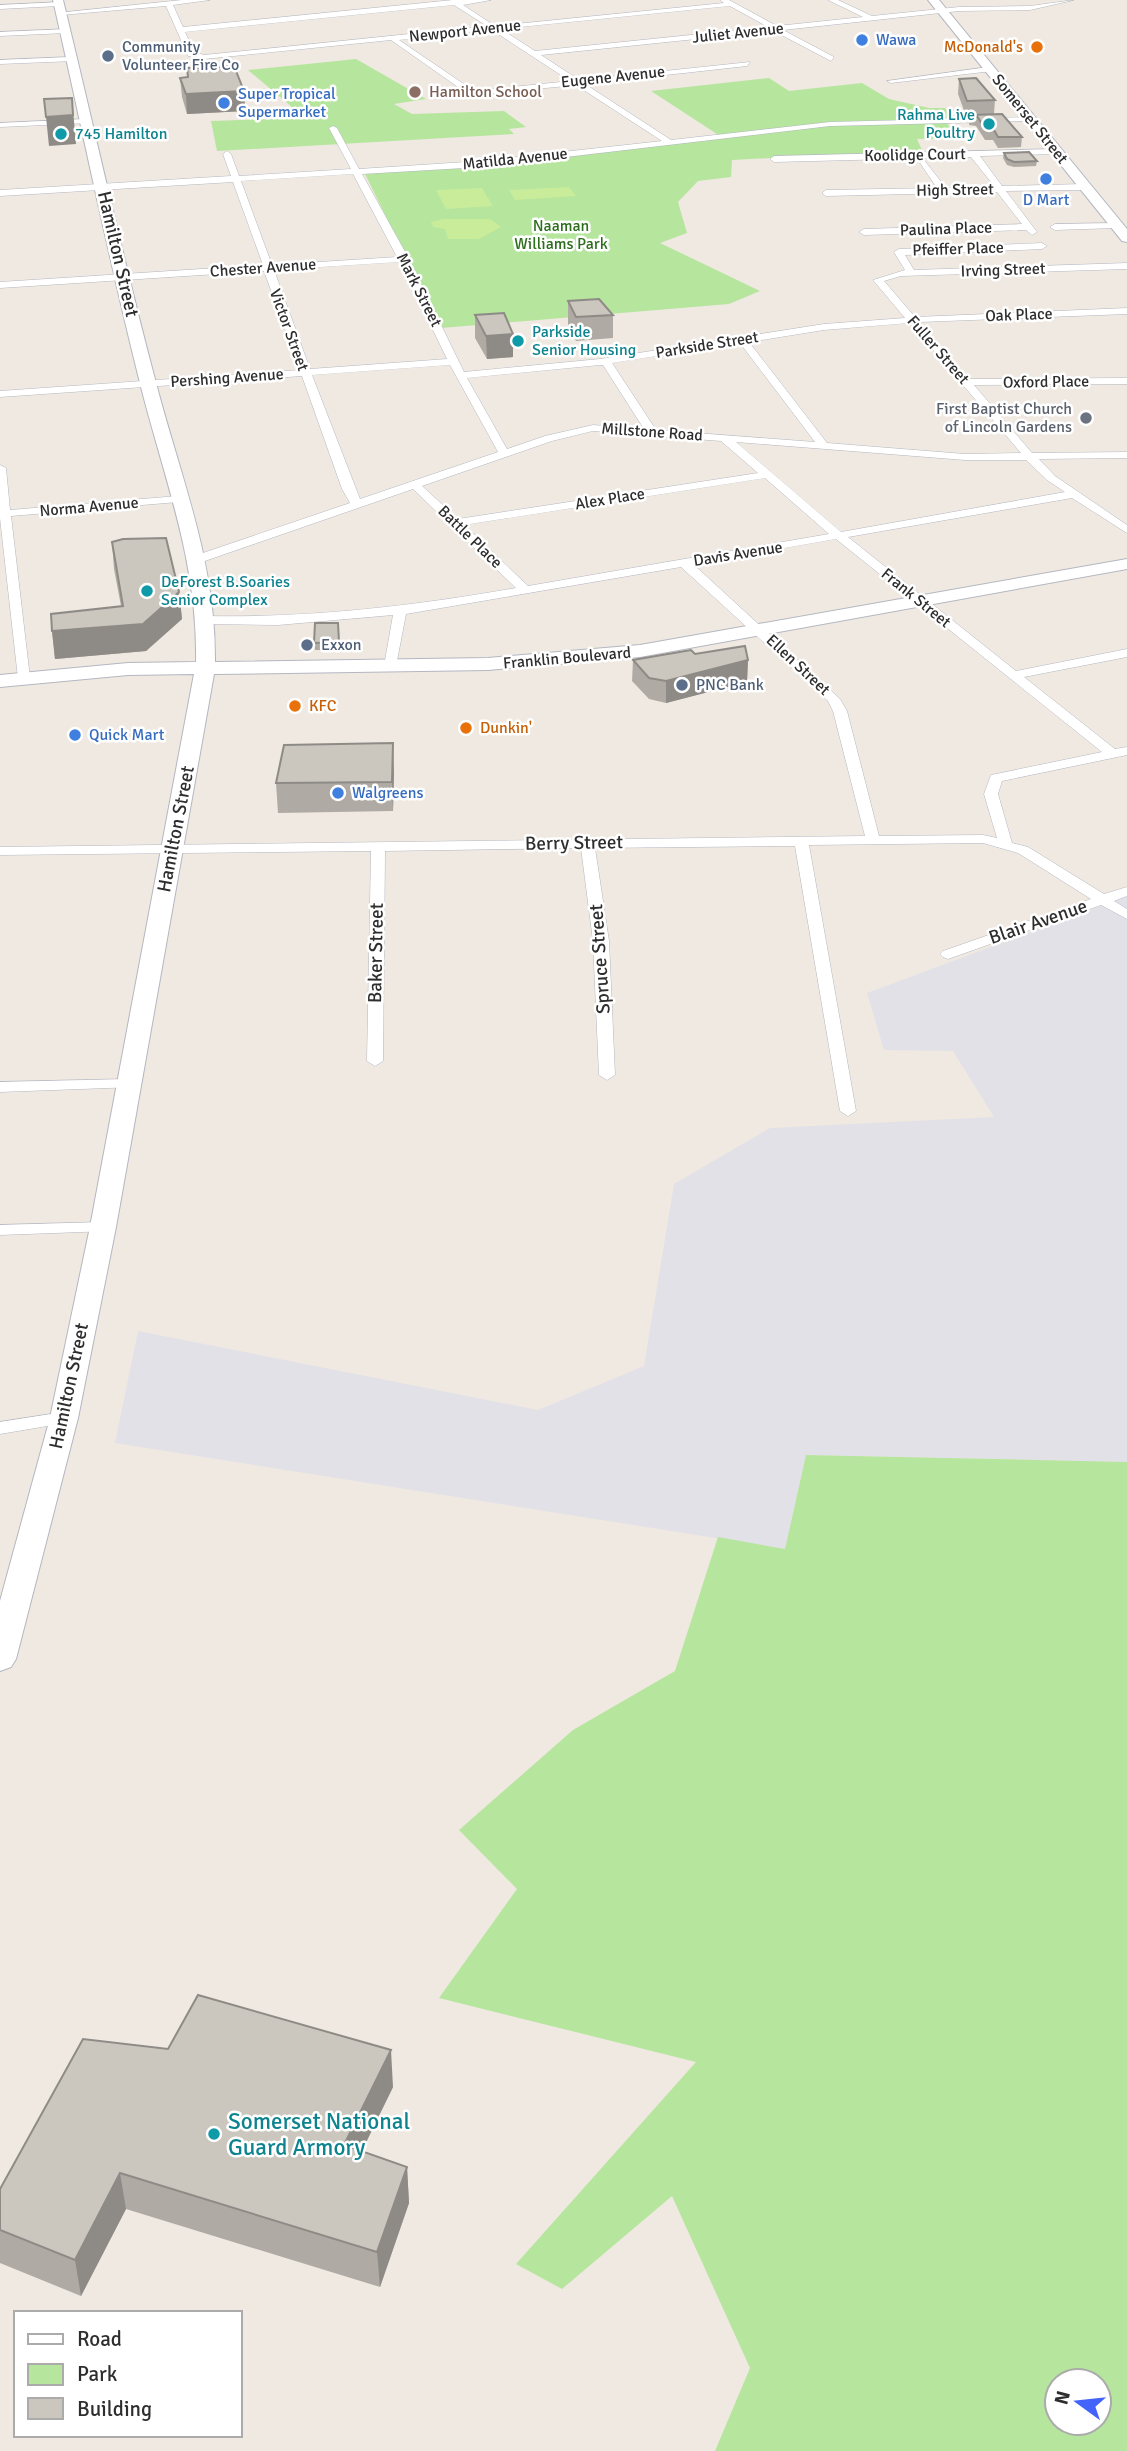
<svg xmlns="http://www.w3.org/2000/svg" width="1127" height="2451" viewBox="0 0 1127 2451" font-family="Signika,sans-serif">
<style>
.industrial{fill:#e3e1e8}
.green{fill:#b6e59e;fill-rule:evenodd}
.pitch{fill:#c9ec9a}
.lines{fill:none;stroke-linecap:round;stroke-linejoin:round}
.street-casing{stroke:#b4b7c1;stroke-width:1}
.secondary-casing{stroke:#b4b7c1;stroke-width:2}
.street{fill:#fff;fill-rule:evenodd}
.secondary{fill:#fff;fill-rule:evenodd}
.wall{fill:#afaba4}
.shaded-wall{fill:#8e8b86}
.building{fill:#cbc7bf;stroke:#8e8b86;stroke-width:2}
.shop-dot{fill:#3f7fe0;stroke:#fff;stroke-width:2.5}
.food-dot{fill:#e8710a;stroke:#fff;stroke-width:2.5}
.service-dot{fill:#5c6f8a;stroke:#fff;stroke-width:2.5}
.education-dot{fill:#8d6e63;stroke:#fff;stroke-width:2.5}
.culture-dot{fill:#0f9aa8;stroke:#fff;stroke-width:2.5}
.worship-dot{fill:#6b7280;stroke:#fff;stroke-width:2.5}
.labels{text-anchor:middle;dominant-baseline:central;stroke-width:5;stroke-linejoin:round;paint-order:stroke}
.far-street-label{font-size:16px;fill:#2e2e2e;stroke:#fff}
.far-shop-label{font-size:16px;fill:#366cbe;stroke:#fff;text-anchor:start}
.far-service-label{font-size:16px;fill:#4e5e75;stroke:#fff;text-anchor:start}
.far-food-label{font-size:16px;fill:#c56008;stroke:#fff;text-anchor:start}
.far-education-label{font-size:16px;fill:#785e54;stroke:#fff;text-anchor:start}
.far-culture-label{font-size:16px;fill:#0d838f;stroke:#fff;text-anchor:start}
.far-park-label{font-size:16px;fill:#2c6e1b;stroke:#fff}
.far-worship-label{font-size:16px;fill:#5b616d;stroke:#fff;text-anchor:end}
.street-label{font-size:19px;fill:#2e2e2e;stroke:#fff}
.near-culture-label{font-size:23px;fill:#0d838f;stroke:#fff;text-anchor:start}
</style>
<rect width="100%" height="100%" fill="#efe9e1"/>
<!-- industrial -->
<path class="industrial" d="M1127 896V1462L806 1455 785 1549 115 1443 138 1331 538 1410 644 1366 674 1184 770 1128 994 1117 953 1051 884 1050 867 993Z"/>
<!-- green -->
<path class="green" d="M356 59 426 99 394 104 412 114 504 111 526 127 509 129 514 134 217 151 211 121 305 118 248 70Z
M769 78 789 91 862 83 889 99 929 108H945L949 114 947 123 957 138 917 139 922 150 732 160 731 177 698 181 678 202 687 233 660 243 760 291 729 304 441 328 364 172 720 136 651 91Z
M806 1455 1127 1462V2451H715L750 2368 672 2196 562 2289 516 2264 696 2062 439 1998 517 1889 459 1830 573 1730 675 1671 718 1537 785 1549ZM1057 2381H1099V2423H1057Z"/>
<!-- pitch -->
<path class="pitch" d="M569 187 576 196 515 200 509 190Z
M482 188 493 206 446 209 436 190Z
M443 219H490L501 227 479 239H448L445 229 433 227 431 222Z"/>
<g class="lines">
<!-- street casing -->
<g class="street-casing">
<path id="street" d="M182 0H210L173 5 183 27 453 0H491L463 5 495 26 724 3 720 0H729L777 26 863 17 828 0H838L872 16 959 7 1030 6 1074 0 1030 10 959 11 783 30 834 57 831 61 774 31 541 55 579 80 750 62 747 66 585 84 671 140 830 122 1033 117 1030 121 830 126 481 167 362 174 409 259 464 372 600 359 824 324 905 318 873 280 905 270 894 252 899 249 1042 243 1047 246 1042 249 905 255 914 270 1127 263V269L901 276 884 281 915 317 1127 308V314L920 322 968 379 1127 378V384L974 385 1032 453 1127 452V458L1039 459 1055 476 1127 525V533L1072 498 848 537 1016 671 1127 649V657L1024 677 1115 749 1127 747V755L1002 781 998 794 1012 843 1028 847 1104 894 1127 887V896L1114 901 1127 909V919L1101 905 948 959 943 957 940 954 943 951 1091 899 1018 853 983 843 809 845 856 1111 848 1116 840 1111 795 846 595 848 609 941 615 1075 607 1080 599 1075 593 941 581 848 385 851 383 1061 375 1066 367 1061 371 851 0 855V847L865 836 833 711 828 701 681 567 406 614 396 666 385 669 384 666 393 615 278 625 206 624 200 620 206 616C311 618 413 606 516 588L413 489 202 562H194V556L350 503 342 489 302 376 0 397V391L300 370 264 271 0 288V282L263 265 233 182 0 196V190L231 176 223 154 227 151 231 154 239 176 351 169 329 128 333 126 337 128 359 169 481 161 662 141 576 85 435 99 438 95 465 92 391 40 204 59 188 56 166 6 61 15 57 13ZM454 5 487 26 204 55 194 52 185 32ZM730 6 768 27 535 51 501 29ZM492 30 570 81 474 91 399 40ZM353 174 397 257 272 265 241 181ZM400 262 447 359 310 369 274 270ZM910 323 1021 453 965 454 827 443 749 342 824 330ZM740 343 815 442 656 430 612 363ZM450 365 498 452 360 499 312 375ZM600 365H603L644 429 593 425 545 436 507 449 467 378ZM593 431 721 441 758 473 458 519 422 486 552 441ZM736 442 965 460H1026L1047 480 1065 492 841 532ZM765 478 829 534 528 586 464 525ZM836 539 1102 752 991 775 984 794 997 838 983 835 879 836 847 711 840 699 693 564Z
M62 2 59 6 0 9V5Z
M69 29 66 33 0 36V32Z
M71 57 74 61 0 64V60Z
M989 67 992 71 891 83 887 81Z
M87 119 90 123 0 127V123Z
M1057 149 1060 154 980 156 1002 186 1084 184 1088 187 1084 190 1006 191 1037 232 1032 235 1026 230 864 235 859 232 864 229 1022 224 997 192 826 196 822 193 826 190 937 188 920 163 924 160 946 188 994 186 971 157 774 162 770 159 774 156Z
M1119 223 1116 228 1055 230 1050 227 1055 224Z
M0 465 6 468 10 510 178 496 184 499 178 502 11 516 30 678 24 682 18 678 0 518Z
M129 1079 135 1081 137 1084 135 1087 0 1092V1082Z
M103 1222 109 1223 112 1227 109 1231 0 1235V1225Z
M64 1412 74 1418 71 1422 0 1434V1422Z"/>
</g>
<!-- secondary casing -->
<g class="secondary-casing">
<path id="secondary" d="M53 0H63C94 127 122 256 156 383 181 479 216 561 215 662L488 658 640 645 1127 559V569L640 657 488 670 214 674 116 1227 78 1418 16 1659 11 1667 0 1671V1601L50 1418 90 1227 194 674 128 675 0 687V675L128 663 196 662C198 561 164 479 140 383 108 256 82 128 53 0Z
M928 0H939L1127 229V242L1122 241Z"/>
</g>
<!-- street -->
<use href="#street" class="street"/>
<!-- secondary -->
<use href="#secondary" class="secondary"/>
</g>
<!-- wall -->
<path class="wall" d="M180 78 244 91 245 111 187 114 182 97Z
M959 79 995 100 994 114 1022 137 1021 147 998 148 993 140H985L976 126 969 125 970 116H966L958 94Z
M1004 153 1037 161 1036 166 1014 167 1007 165 1003 158Z
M568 301 613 315V338L576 341 568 324Z
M475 315 513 334V357L487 359 475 338Z
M112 542 179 592 182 619 146 651 55 659 52 631 121 606 114 569Z
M338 623 339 650H315L314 643Z
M695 654 748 660 747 682 666 703 649 699 632 681 633 660Z
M394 772 393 811 278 813 276 783Z
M393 2087 362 2151 407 2167 409 2203 380 2287 126 2209 81 2296 0 2263V2189Z"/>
<!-- shaded-wall -->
<path class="shaded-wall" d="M244 91 245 111 187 114 186 94Z
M72 98 76 144 49 146 46 117Z
M513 334V357L487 359 486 336Z
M179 592 182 619 146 651 55 659 52 631Z
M748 660 747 682 666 703V681Z
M393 743 394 772 393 811 392 782Z
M391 2050 393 2087 347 2181 344 2145Z
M407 2167 409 2203 380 2287 377 2252Z
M120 2173 126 2209 81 2296 75 2260Z"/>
<!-- building -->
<path class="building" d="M234 66 244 91 186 94 180 78 188 77 187 68Z
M976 78 995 100 967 101 959 79Z
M72 98 73 115 46 117 44 99Z
M1002 114 1022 137H998L994 130H986L977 116 970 115Z
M1029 152 1037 161 1014 162 1007 159 1004 153Z
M599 299 613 315 576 317 568 301Z
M504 313 513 334 486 336 475 315Z
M166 538 179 592 143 624 52 631 51 614 123 606 112 542 123 539Z
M315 623H338L339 642 314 643Z
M745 646 748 660 666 681 649 678 633 660 691 650 695 654Z
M393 743 392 782 276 783 284 745Z
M198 1995 391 2050 344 2145 407 2167 377 2252 120 2173 75 2260 0 2230V2189L83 2039 168 2049Z"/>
<!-- markers -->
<g class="shop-dot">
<circle cx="862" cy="40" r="7"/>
<circle cx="224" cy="103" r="7"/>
<circle cx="1046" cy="179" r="7"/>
<circle cx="75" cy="735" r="7"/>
<circle cx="338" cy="793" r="7"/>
</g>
<g class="food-dot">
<circle cx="1037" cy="47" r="7"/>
<circle cx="295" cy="706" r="7"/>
<circle cx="466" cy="728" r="7"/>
</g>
<g class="service-dot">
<circle cx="108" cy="56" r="7"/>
<circle cx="307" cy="645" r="7"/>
<circle cx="682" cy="685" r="7"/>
</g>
<circle class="education-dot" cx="415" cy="92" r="7"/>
<g class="culture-dot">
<circle cx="989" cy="124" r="7"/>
<circle cx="61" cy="134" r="7"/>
<circle cx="518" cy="341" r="7"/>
<circle cx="147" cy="591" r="7"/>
<circle cx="214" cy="2134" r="7"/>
</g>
<circle class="worship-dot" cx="1086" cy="418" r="7"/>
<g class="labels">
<!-- far-street labels -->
<g class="far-street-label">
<text transform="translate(465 31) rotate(-6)">Newport Avenue</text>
<text transform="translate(738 33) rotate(-6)">Juliet Avenue</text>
<text transform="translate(613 77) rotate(-6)">Eugene Avenue</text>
<text transform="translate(1030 119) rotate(51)">Somerset Street</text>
<text transform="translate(915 155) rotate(-1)">Koolidge Court</text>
<text transform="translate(515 159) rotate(-6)">Matilda Avenue</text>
<text transform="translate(955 190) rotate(-1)">High Street</text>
<text transform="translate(946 229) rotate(-2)">Paulina Place</text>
<text transform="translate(958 249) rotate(-2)">Pfeiffer Place</text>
<text transform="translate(263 268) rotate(-4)">Chester Avenue</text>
<text transform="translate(1003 270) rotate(-2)">Irving Street</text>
<text transform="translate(419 290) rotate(63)">Mark Street</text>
<text transform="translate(1019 315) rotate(-2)">Oak Place</text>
<text transform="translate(289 330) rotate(70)">Victor Street</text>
<text transform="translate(707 345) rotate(-9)">Parkside Street</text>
<text transform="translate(938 350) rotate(49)">Fuller Street</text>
<text transform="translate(227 378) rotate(-4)">Pershing Avenue</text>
<text transform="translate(1046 382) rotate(-1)">Oxford Place</text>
<text transform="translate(652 432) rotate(4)">Millstone Road</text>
<text transform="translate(610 499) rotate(-9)">Alex Place</text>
<text transform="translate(89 507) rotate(-5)">Norma Avenue</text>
<text transform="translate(470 537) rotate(44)">Battle Place</text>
<text transform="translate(738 554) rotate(-9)">Davis Avenue</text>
<text transform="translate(916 598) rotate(39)">Frank Street</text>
<text transform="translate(567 658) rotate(-5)">Franklin Boulevard</text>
<text transform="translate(798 665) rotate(43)">Ellen Street</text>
</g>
<!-- far-shop labels -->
<g class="far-shop-label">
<text x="876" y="40">Wawa</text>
<text x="238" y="94">Super Tropical<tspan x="238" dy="18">Supermarket</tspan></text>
<text x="1046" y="200" text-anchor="middle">D Mart</text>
<text x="89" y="735">Quick Mart</text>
<text x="352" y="793">Walgreens</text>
</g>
<!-- far-service labels -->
<g class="far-service-label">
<text x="122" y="47">Community<tspan x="122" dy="18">Volunteer Fire Co</tspan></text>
<text x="321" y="645">Exxon</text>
<text x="696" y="685">PNC Bank</text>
</g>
<!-- far-food labels -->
<g class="far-food-label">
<text x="1023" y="47" text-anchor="end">McDonald's</text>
<text x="309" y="706">KFC</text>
<text x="480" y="728">Dunkin'</text>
</g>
<!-- far-education labels -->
<g class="far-education-label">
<text x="429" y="92">Hamilton School</text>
</g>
<!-- far-culture labels -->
<g class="far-culture-label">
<text x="975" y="115" text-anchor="end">Rahma Live<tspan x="975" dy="18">Poultry</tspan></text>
<text x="75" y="134">745 Hamilton</text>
<text x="532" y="332">Parkside<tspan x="532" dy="18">Senior Housing</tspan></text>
<text x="161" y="582">DeForest B.Soaries<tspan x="161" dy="18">Senior Complex</tspan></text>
</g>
<!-- far-park labels -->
<g class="far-park-label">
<text x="561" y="226">Naaman<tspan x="561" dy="18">Williams Park</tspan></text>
</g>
<!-- far-worship labels -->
<g class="far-worship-label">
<text x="1072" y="409">First Baptist Church<tspan x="1072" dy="18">of Lincoln Gardens</tspan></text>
</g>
<!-- street labels -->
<g class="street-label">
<text transform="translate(118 254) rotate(77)">Hamilton Street</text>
<text transform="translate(176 829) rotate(-79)">Hamilton Street</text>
<text transform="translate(574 843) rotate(-1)">Berry Street</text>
<text transform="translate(1038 922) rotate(-19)">Blair Avenue</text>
<text transform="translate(376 953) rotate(-89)">Baker Street</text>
<text transform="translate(600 959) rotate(-94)">Spruce Street</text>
<text transform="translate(69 1386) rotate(-78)">Hamilton Street</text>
</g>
<!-- near-culture labels -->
<g class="near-culture-label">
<text x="228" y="2121">Somerset National<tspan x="228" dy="26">Guard Armory</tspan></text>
</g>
</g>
<!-- legend -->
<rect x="14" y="2311" width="228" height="126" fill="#ffffff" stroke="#ababab" stroke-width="2"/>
<rect x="28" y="2334" width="35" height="10" fill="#ffffff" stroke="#ababab" stroke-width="2"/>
<text x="77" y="2346" font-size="21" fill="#2e2e2e">Road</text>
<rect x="28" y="2364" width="35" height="21" fill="#b6e59e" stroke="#ababab" stroke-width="2"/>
<text x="77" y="2381" font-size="21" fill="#2e2e2e">Park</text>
<rect x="28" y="2398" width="35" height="21" fill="#cbc7bf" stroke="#ababab" stroke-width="2"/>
<text x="77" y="2416" font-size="21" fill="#2e2e2e">Building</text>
<!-- north arrow -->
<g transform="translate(1078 2402) rotate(285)"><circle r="33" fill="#ffffff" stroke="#ababab" stroke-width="2"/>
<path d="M0-5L12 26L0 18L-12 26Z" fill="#4264fb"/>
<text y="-10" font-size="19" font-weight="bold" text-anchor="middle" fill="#2e2e2e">N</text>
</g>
</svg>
